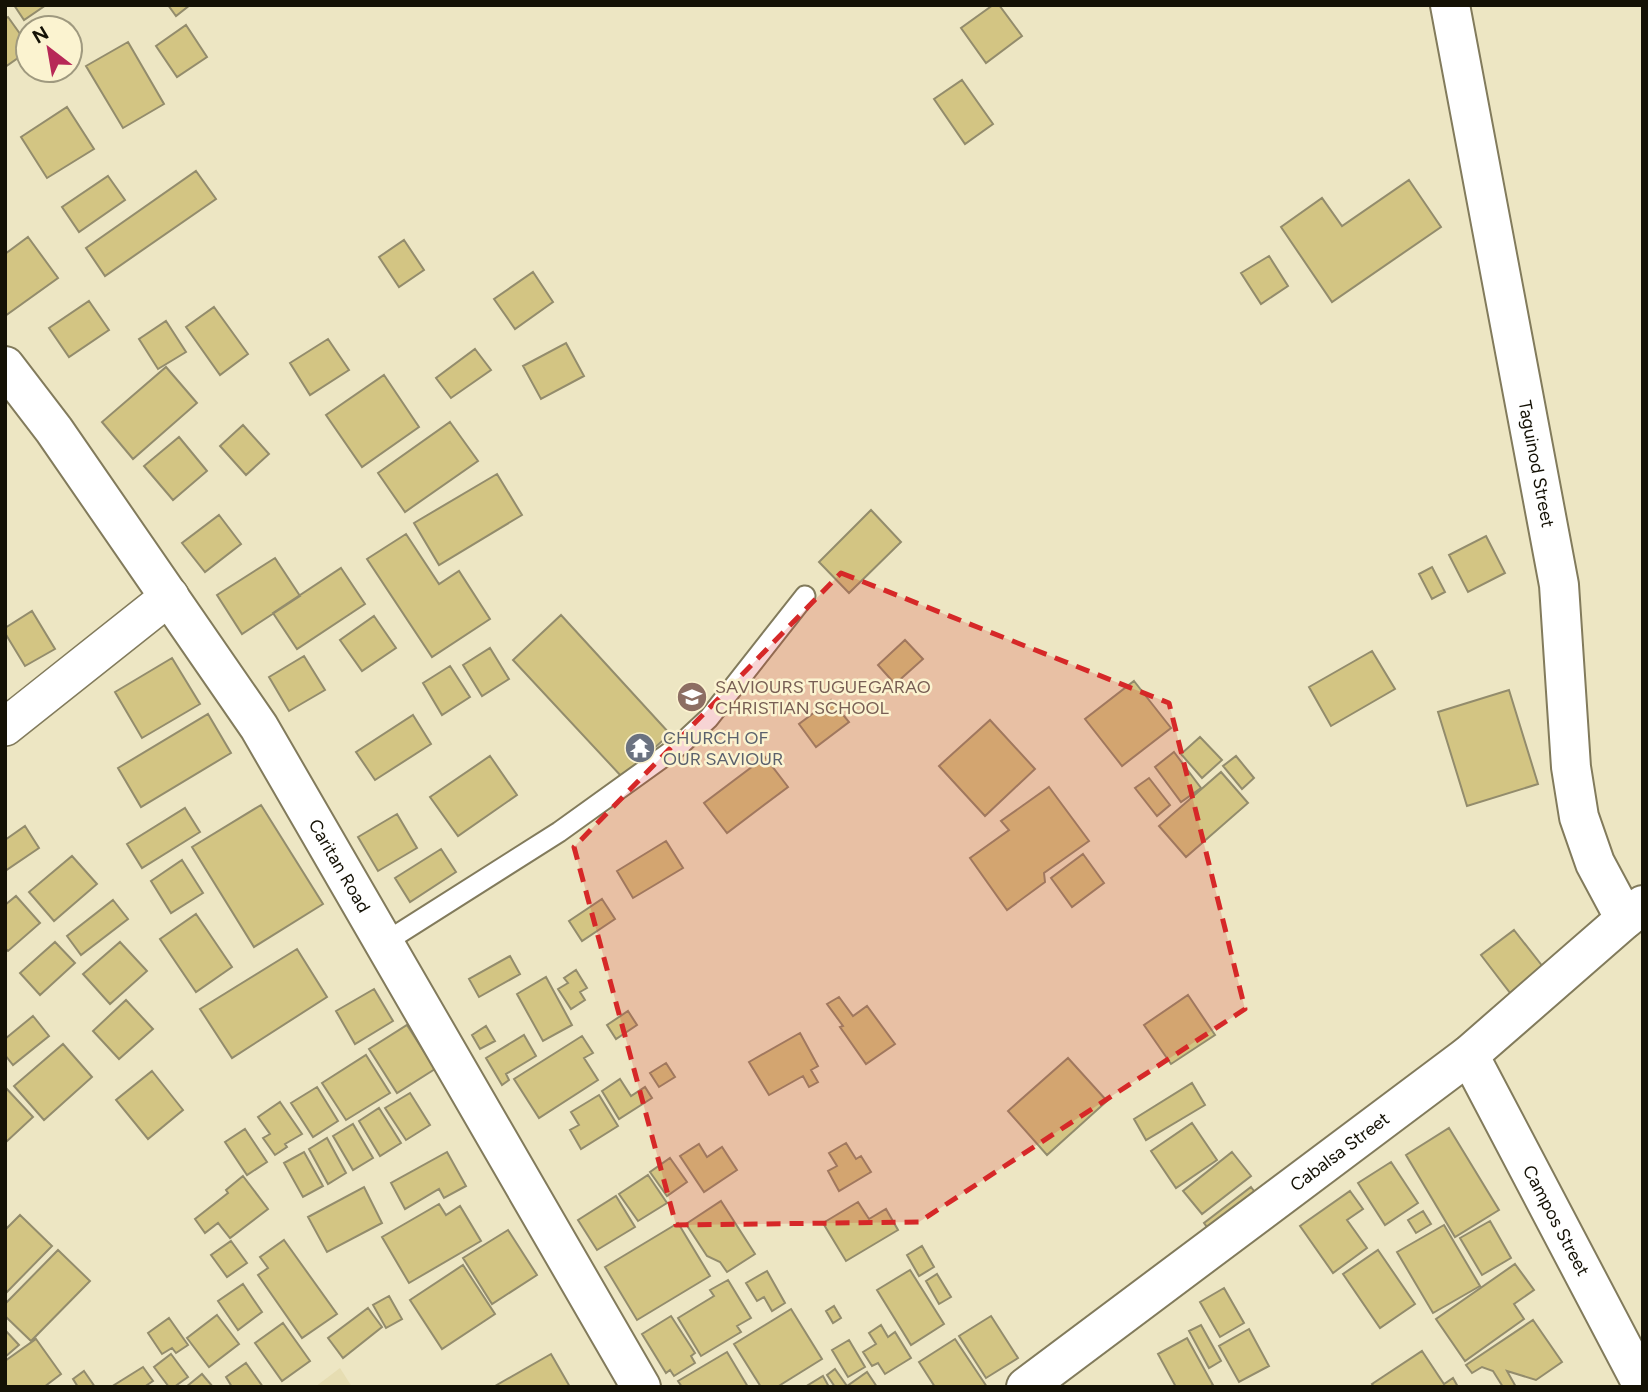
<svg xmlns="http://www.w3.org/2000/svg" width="1648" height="1392" viewBox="0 0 1648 1392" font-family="Figtree,sans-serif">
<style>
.built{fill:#e6ddb2}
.building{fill:#d3c583;stroke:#938c6c;stroke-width:2}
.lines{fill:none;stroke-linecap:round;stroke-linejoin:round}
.service-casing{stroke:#827b5c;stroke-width:23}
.minor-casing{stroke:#827b5c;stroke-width:40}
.tertiary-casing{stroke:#827b5c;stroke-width:42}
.secondary-casing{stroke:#827b5c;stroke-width:42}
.service{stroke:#fff;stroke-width:19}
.minor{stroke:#fff;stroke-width:37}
.tertiary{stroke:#fff;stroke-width:38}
.secondary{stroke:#fff;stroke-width:38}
.marked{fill:#d62828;fill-opacity:0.2;stroke:#d62828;stroke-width:5;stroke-dasharray:14 9;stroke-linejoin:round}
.labels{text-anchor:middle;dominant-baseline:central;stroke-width:5;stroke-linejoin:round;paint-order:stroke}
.street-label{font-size:18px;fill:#141105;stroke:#fbf3d0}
.education-label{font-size:18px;fill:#785e54;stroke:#fbf3d0;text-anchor:start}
.worship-label{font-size:18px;fill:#5b616d;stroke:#fbf3d0;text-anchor:start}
</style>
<rect width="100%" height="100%" fill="#ede6c3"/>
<!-- built -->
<path class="built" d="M340 1368 352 1387H315Z"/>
<!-- building -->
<path class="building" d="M14 5H46L24 20Z
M168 5H190L176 16Z
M993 5H999L1022 36 986 63 961 28Z
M8 17 28 45V51L5 67V19Z
M186 25 207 57 177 77 156 46Z
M128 42 164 104 123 128 86 66Z
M962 80 993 124 965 144 934 99Z
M67 107 94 149 47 178 21 137Z
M196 171 216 199 105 276 86 248Z
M108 176 125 200 79 232 62 207Z
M1409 180 1441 227 1332 302 1281 227 1322 198 1342 226Z
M28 237 58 278 5 316V254Z
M404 240 424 270 399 287 379 257Z
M1269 256 1288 286 1261 304 1241 273Z
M533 272 553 302 515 329 494 299Z
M89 301 109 330 69 357 49 328Z
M214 307 248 354 220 375 186 327Z
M166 321 186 352 158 369 139 339Z
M328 339 349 370 310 395 290 363Z
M566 343 584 376 541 399 523 366Z
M475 349 491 370 451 398 436 378Z
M166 367 197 403 133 459 102 422Z
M384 375 419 427 362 467 326 415Z
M450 422 478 461 405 512 378 473Z
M243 425 269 454 246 475 220 446Z
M179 437 207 471 173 500 144 466Z
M497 474 522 515 439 565 414 523Z
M871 510 901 542 849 593 819 562Z
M219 515 241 544 205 572 182 543Z
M406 534 439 584 459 571 490 619 432 657 367 559Z
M1486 536 1505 573 1468 592 1449 555Z
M275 558 300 596 242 634 217 595Z
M1432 567 1445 592 1432 599 1419 574Z
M341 568 365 604 297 649 273 613Z
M32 611 55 649 25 666 5 633V628Z
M561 615 670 734 622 777 513 660Z
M374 616 396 648 362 671 340 640Z
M905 640 923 659 895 684 878 665Z
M490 648 509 679 482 696 463 665Z
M1372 651 1395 689 1331 726 1309 687Z
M304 656 325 690 289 711 269 677Z
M172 658 200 704 142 738 115 692Z
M450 666 470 697 442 715 423 683Z
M1134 681 1171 728 1122 766 1085 719Z
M1509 690 1538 784 1467 806 1438 712Z
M831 700 849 722 816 747 799 724Z
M208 714 231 753 141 807 118 768Z
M413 715 431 744 375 780 356 752Z
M990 720 1035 769 985 816 939 766Z
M1200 737 1222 760 1202 778 1181 754Z
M1174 752 1201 788 1181 802 1155 767Z
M490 756 517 795 458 836 430 797Z
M1236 756 1254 778 1242 789 1223 766Z
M765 757 788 787 727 833 704 803Z
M1221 772 1248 803 1186 857 1159 826Z
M1149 778 1170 805 1157 816 1135 788Z
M1049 787 1089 841 1044 873 1045 882 1007 910 970 858 1009 830 1001 821Z
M261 805 323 904 254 947 192 847Z
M185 808 200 832 142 868 127 844Z
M397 814 417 848 378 871 358 837Z
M25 826 39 848 5 871V840Z
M666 841 683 868 633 898 617 871Z
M441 849 456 872 410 902 395 878Z
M1083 854 1104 883 1072 907 1051 878Z
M72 856 97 884 54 921 29 892Z
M182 860 203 893 171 913 151 881Z
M16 896 40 923 8 951 5 948V905Z
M602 899 615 919 582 941 569 921Z
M113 900 128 919 81 955 67 936Z
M196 914 232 967 196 992 160 939Z
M1514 930 1547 972 1514 998 1481 955Z
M55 942 75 963 40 995 20 973Z
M120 942 147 971 110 1004 83 974Z
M297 949 327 997 232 1058 200 1009Z
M510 956 520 974 479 997 469 979Z
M576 970 587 988 580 992 585 1000 571 1009 558 989 568 983 564 978Z
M546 977 572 1025 543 1041 517 994Z
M374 989 393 1021 355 1044 336 1011Z
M1188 995 1215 1035 1171 1064 1144 1025Z
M839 997 853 1016 867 1006 895 1044 866 1064 840 1027 843 1026 827 1004Z
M126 1000 153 1029 119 1059 93 1031Z
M628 1011 637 1025 616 1039 607 1025Z
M33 1016 49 1036 13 1065 5 1055V1039Z
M407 1025 435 1069 397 1093 369 1049Z
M486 1026 495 1041 480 1049 472 1035Z
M800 1033 818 1066 811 1070 818 1082 809 1087 803 1076 769 1095 749 1062Z
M524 1035 536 1056 506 1074 509 1080 502 1085 486 1058Z
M582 1036 593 1053 584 1058 598 1080 539 1118 514 1079Z
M63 1044 92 1077 44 1120 14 1086Z
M366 1055 390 1093 346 1120 322 1083Z
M1068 1058 1107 1101 1047 1155 1008 1111Z
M666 1063 675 1077 659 1087 650 1073Z
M152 1071 183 1110 148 1139 116 1100Z
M620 1079 631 1096 645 1087 652 1098 619 1119 602 1091Z
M1192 1083 1205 1105 1146 1140 1134 1119Z
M5 1087 33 1117 5 1143Z
M317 1087 338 1121 313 1137 291 1103Z
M410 1093 430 1125 406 1140 385 1108Z
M599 1095 618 1126 581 1149 570 1130 579 1125 571 1112Z
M280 1102 302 1134 285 1144 287 1147 275 1155 263 1138 270 1134 258 1117Z
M379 1108 401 1143 380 1156 359 1121Z
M1192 1123 1217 1160 1176 1188 1151 1151Z
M353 1124 373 1158 353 1170 333 1136Z
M1449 1128 1499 1210 1455 1237 1406 1155Z
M245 1129 267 1162 247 1175 225 1142Z
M327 1138 346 1173 328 1184 309 1149Z
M846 1143 856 1159 861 1156 871 1172 839 1191 828 1171 837 1166 829 1153Z
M699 1144 707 1157 722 1147 737 1170 704 1192 680 1156Z
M304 1152 323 1186 303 1197 284 1163Z
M447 1152 466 1186 444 1198 439 1189 405 1209 391 1183Z
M1232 1152 1251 1176 1202 1214 1183 1191Z
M670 1158 687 1182 667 1196 650 1172Z
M1391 1162 1418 1203 1385 1225 1358 1183Z
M648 1175 667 1203 638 1221 619 1194Z
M243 1176 268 1209 230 1238 218 1223 205 1233 195 1219 228 1193 226 1190Z
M364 1187 382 1223 327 1252 308 1217Z
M1251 1187 1264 1204 1216 1239 1204 1223Z
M1350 1191 1363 1209 1347 1220 1367 1248 1333 1273 1300 1226Z
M616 1196 635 1227 597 1250 578 1220Z
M721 1201 755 1254 727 1272 720 1262 707 1256 686 1224Z
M858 1202 869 1219 886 1209 898 1230 846 1261 823 1223Z
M439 1204 446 1215 460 1206 481 1241 409 1283 382 1237Z
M1423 1211 1431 1224 1416 1233 1408 1220Z
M20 1215 52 1246 5 1294V1230Z
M1490 1221 1511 1258 1482 1275 1460 1238Z
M678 1223 710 1276 637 1320 605 1267Z
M1444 1225 1480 1286 1433 1313 1397 1252Z
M508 1230 537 1275 492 1304 463 1258Z
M284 1240 337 1314 302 1338 258 1275 268 1268 260 1257Z
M231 1241 247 1263 227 1277 211 1255Z
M922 1246 934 1267 919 1276 907 1255Z
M58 1250 90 1281 31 1341 5 1316V1304Z
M1378 1250 1415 1304 1380 1328 1343 1274Z
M1515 1264 1534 1290 1514 1304 1524 1319 1465 1361 1436 1319Z
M463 1265 495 1314 442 1349 410 1300Z
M910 1270 944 1324 911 1345 877 1290Z
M767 1271 785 1303 772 1311 764 1297 757 1301 746 1283Z
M937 1274 951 1297 939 1304 926 1281Z
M728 1280 751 1318 737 1326 741 1332 701 1356 678 1318 714 1296 710 1290Z
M243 1284 262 1312 238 1330 218 1301Z
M1224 1288 1244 1323 1220 1337 1200 1302Z
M389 1296 402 1319 386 1328 373 1305Z
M834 1306 841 1318 833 1323 826 1311Z
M368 1308 382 1327 343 1358 328 1338Z
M791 1309 822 1359 777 1387H761L734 1344Z
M217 1315 239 1344 209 1367 187 1338Z
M671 1316 695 1353 691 1356 695 1363 674 1376 670 1370 666 1373 642 1334Z
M991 1316 1018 1358 986 1378 959 1336Z
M169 1318 188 1345 176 1353 172 1348 162 1354 148 1333Z
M1533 1320 1562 1362 1536 1380 1507 1371 1516 1387H1503L1493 1371 1482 1367 1472 1373 1466 1365Z
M283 1323 310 1361 282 1381 255 1343Z
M881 1325 888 1337 895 1332 911 1358 885 1374 878 1363 872 1366 863 1352 876 1344 869 1333Z
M1201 1325 1221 1361 1209 1368 1189 1331Z
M1249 1329 1269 1366 1239 1382 1219 1346Z
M5 1330 19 1345 5 1357Z
M1187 1338 1213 1385 1209 1387H1176L1158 1354Z
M36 1339 61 1374 44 1387H6L5 1361Z
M955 1339 987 1387H935L919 1362Z
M849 1340 865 1367 848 1377 832 1350Z
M1422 1351 1444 1384 1453 1378 1458 1387H1374L1372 1384Z
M727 1352 748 1387H682L678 1381Z
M171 1354 188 1377 174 1387H169L154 1367Z
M551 1354 570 1387H495V1386Z
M246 1363 263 1387H232L226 1377Z
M143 1367 153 1381 144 1387H111Z
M835 1369 847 1386 867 1372 877 1387H835L827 1375Z
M84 1371 95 1387H78L73 1379Z
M202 1374 213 1387H186Z
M823 1376 829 1387H805Z"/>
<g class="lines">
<!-- service casing -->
<g class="service-casing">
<path id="service" d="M384 943 559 832 680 745 709 718 805 596"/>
</g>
<!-- minor casing -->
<g class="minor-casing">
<path id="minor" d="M5 727 170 596"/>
</g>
<!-- tertiary casing -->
<g class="tertiary-casing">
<g id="tertiary">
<path id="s1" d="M1450 5 1559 585 1571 767 1579 817 1595 863 1625 919"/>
<path id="s2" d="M1469 1055 1643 1386"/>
<path id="s3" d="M1026 1387 1469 1055 1625 919 1643 905"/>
</g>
</g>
<!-- secondary casing -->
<g class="secondary-casing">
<g id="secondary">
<path id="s4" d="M5 366 54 430 259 727 641 1387"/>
</g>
</g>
<!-- service -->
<use href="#service" class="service"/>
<!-- minor -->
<use href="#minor" class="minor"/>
<!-- tertiary -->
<use href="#tertiary" class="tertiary"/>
<!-- secondary -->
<use href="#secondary" class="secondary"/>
</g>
<!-- marked area -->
<path class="marked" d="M841 573 1169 703 1245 1009 919 1222 676 1225 574 847Z"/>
<!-- icons -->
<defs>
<g id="school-disc" transform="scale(1.575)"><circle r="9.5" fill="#8d6e63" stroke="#fbf3d0"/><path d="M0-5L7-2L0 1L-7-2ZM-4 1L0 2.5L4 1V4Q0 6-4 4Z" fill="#fff"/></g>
<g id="temple-disc" transform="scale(1.575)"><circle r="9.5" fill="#6b7280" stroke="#fbf3d0"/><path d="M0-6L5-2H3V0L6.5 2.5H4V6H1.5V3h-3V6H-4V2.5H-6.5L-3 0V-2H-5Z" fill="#fff"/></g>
</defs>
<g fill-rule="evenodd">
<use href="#school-disc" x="692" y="697"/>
<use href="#temple-disc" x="640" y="748"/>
</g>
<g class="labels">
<!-- street labels -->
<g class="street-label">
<text stroke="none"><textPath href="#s1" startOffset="467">Taguinod Street</textPath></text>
<text stroke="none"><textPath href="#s4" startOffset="602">Caritan Road</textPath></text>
<text stroke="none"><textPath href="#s3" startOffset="392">Cabalsa Street</textPath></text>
<text stroke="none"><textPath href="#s2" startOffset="187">Campos Street</textPath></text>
</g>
<!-- education labels -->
<g class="education-label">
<text x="715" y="687">SAVIOURS TUGUEGARAO<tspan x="715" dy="21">CHRISTIAN SCHOOL</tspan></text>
</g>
<!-- worship labels -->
<g class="worship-label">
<text x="663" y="738">CHURCH OF<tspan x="663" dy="21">OUR SAVIOUR</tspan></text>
</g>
</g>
<!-- border -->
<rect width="1648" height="1392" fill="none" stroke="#141105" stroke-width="14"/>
<!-- north arrow -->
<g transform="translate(49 49) rotate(329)"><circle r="33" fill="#fbf3d0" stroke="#9f997f" stroke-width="2"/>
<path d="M0-5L12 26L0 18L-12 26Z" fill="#b72857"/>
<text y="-10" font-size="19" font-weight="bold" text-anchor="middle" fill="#141105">N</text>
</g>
</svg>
